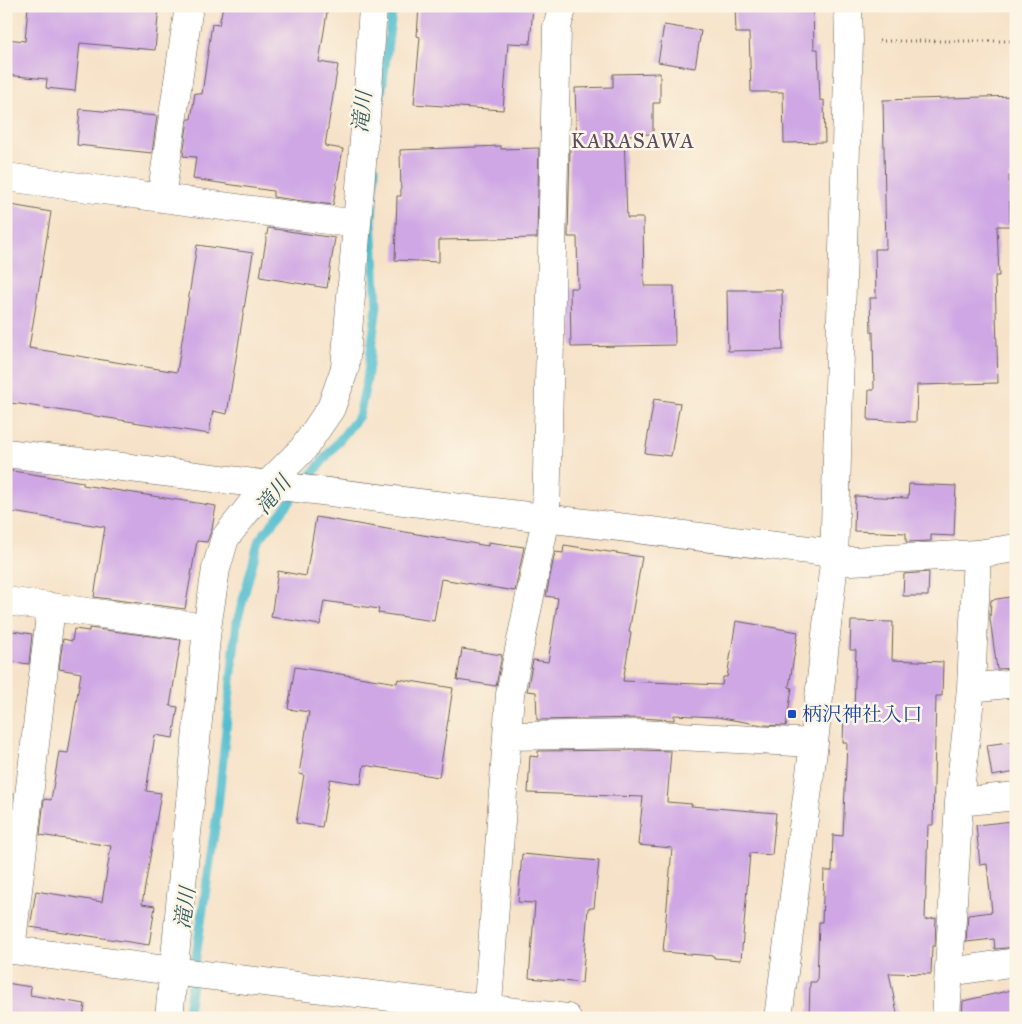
<svg xmlns="http://www.w3.org/2000/svg" width="1022" height="1024" viewBox="0 0 1022 1024" font-family="'IM FELL Great Primer','Noto Serif JP',serif">
<style>
.lines{fill:none;stroke-linecap:round;stroke-linejoin:round}
.stream{stroke:#53becf;stroke-width:9}
.building{fill:#cfa7e5}
.minor-casing{stroke:#686158;stroke-width:29}
.path{stroke:#686158;stroke-width:3;stroke-dasharray:1 4;stroke-linecap:butt}
.minor{stroke:#fff;stroke-width:28}
.transit-dot{fill:#1a4fb4;stroke:#fcf5e5;stroke-width:2}
.labels{text-anchor:middle;dominant-baseline:central;stroke-width:5;stroke-linejoin:round;paint-order:stroke}
.transit-label{font-size:20px;fill:#164399;stroke:#fcf5e5;text-anchor:start}
.water-label{font-size:21px;font-style:italic;fill:#325d64;stroke:#fcf5e5}
.neighbourhood-label{font-size:21px;letter-spacing:1px;fill:#5b4d62;stroke:#fcf5e5}
</style>
<rect width="100%" height="100%" fill="#fcf5e5"/>
<filter id="ink" filterUnits="userSpaceOnUse"><feTurbulence type="fractalNoise" baseFrequency=".02" numOctaves="2"/><feDisplacementMap in="SourceGraphic" scale="10" xChannelSelector="R" yChannelSelector="G"/><feConvolveMatrix kernelMatrix="1 2 1 2 8 2 1 2 1" color-interpolation-filters="sRGB"/></filter>
<filter id="wash" filterUnits="userSpaceOnUse"><feTurbulence type="fractalNoise" baseFrequency=".0096" numOctaves="4" result="noise"/><feDisplacementMap in="SourceGraphic" scale="20" xChannelSelector="R" yChannelSelector="G"/><feGaussianBlur stdDeviation="1.12" result="paint"/><feColorMatrix in="noise" values="0 0 0 0 0 0 0 0 0 0 0 0 0 0 0 0 0 1.4 0 .05"/><feComposite in="paint" operator="in"/></filter>
<g filter="url(#wash)">
<rect width="100%" height="100%" fill="#f6e2c8"/>
<g class="lines">
<!-- stream -->
<path class="stream" d="M380 103 393 6
M187 1018 218 807 237 622 259 540 359 416 367 380 377 306 372 220 375 168"/>
</g>
<g id="blocks">
<!-- building -->
<path class="building" d="M28 6H159L155 50 80 43 75 91 46 88 47 79 6 75V39L25 41Z
M223 6H328L319 62 338 65 325 146 343 149 333 205 273 197V191L193 179 196 157 183 156 188 119H191L195 93 202 94 212 24 219 25Z
M419 6H533L530 44 508 43 503 110 414 104 420 37 417 36Z
M735 6H813L814 49H818L820 101 824 100 825 142 784 143 783 92H751L749 33H736Z
M664 25 701 31 695 68 658 62Z
M660 73V103H653V134L624 135 627 218H643L644 286H674L675 345 571 347 570 288H578L577 237H568L570 147 577 146 575 88 613 87V74Z
M1016 96V176H1009L1010 226H997L999 276H995L998 383 917 385 916 422 868 420 869 390H874L873 332H871L870 298H876L875 249H886L883 100Z
M80 109 157 116 152 153 77 145Z
M501 146V149L539 148 537 238 439 240V262L395 260 397 196H401L400 150Z
M11 205 51 212 29 348 177 372 197 245 253 253 227 414 213 411 209 434 20 404 6 403V238Z
M268 228 335 238 327 288 260 277Z
M727 290H782L783 350 728 351Z
M654 399 680 403 671 456 645 453Z
M6 470 83 482V485L216 506 212 529 207 542 197 541 185 609 94 597 105 527 6 511Z
M909 484 956 486 954 536 931 535V541L906 542V533L854 531 855 496 908 498Z
M316 517 488 546V542L524 547 515 591 441 579 434 621 378 613 379 609 324 601 320 625 271 617 278 571 306 576Z
M564 545 642 557 629 632 631 633 623 681 722 685 723 677H727L736 621 798 632 789 687 792 688 786 726 762 725 716 717 674 715V720L640 718 537 720 536 692 527 691 533 660 548 662 558 598 546 596 555 552 563 553Z
M929 572 928 596H903L904 574Z
M1016 596V668L997 669 990 619 991 600Z
M851 621 893 622 892 660 943 662 942 696H936L933 825H928L925 920 936 918 935 946H932L931 974 889 973 898 1018H809L810 982H817L819 922H822L824 871H832L833 835 843 836 847 743H843L844 711H854L856 650H850Z
M89 628 181 640 170 706 178 707 173 738 155 735 146 791 161 793 142 904 155 906 149 945 30 927 36 891 102 902 111 846 40 835 44 799 51 800 59 752 68 753 81 673 59 669 63 639 72 641 74 629 89 631Z
M6 630 32 634 29 664 6 661Z
M462 649 502 655 496 686 457 680Z
M295 667 397 683 398 679 453 688 439 777 364 765 361 784 330 779 322 827 296 823 304 775 299 774 309 712 288 709Z
M1016 741V772L992 776 987 745Z
M640 750 671 751 667 802 692 804 691 806 776 813 772 855 750 853 741 960 714 958V956L663 952 672 848 638 845 643 797 528 793 530 756 538 757V751Z
M6 793 13 794 9 830 6 829Z
M1013 821 1016 846V947L995 949 994 939 966 942 968 915 992 912 987 864 980 865 976 825Z
M522 854 599 861 594 908H588L582 983 529 978 535 903 518 902Z
M6 983 31 987 30 995 85 1004 83 1018H6Z
M1016 989V1018H962L963 1001Z"/>
</g>
</g>
<g filter="url(#ink)">
<use href="#blocks" fill-opacity="0" stroke="#686158" stroke-width="1"/>
<g class="lines">
<!-- minor casing -->
<g class="minor-casing">
<path id="minor" d="M6 177 357 224
M161 198 189 6
M6 453 834 553
M834 562 977 554 1016 548
M6 601 207 628
M971 688 1016 683
M507 736 640 734 814 743
M959 802 1016 796
M6 949 188 973 567 1018
M11 950 51 607
M950 972 1016 962
M169 1018 207 628 216 569 225 538 268 484 303 449 331 408 345 368 368 91 373 6
M487 1018 510 694 546 518 557 27 563 6
M778 1018 814 743 834 562 849 41 848 6
M946 1018 959 802 971 688 977 554"/>
</g>
<!-- path -->
<path class="path" d="M879 41H1016"/>
<!-- minor -->
<use href="#minor" class="minor"/>
</g>
</g>
<!-- markers -->
<rect class="transit-dot" x="787" y="709" width="10" height="10" rx="2.5"/>
<g class="labels">
<!-- transit labels -->
<g class="transit-label">
<text x="802" y="714">柄沢神社入口</text>
</g>
<!-- water labels -->
<g class="water-label">
<text transform="translate(362 112) rotate(-84)">滝川</text>
<text transform="translate(273 495) rotate(-51)">滝川</text>
<text transform="translate(185 908) rotate(-82)">滝川</text>
</g>
<!-- neighbourhood labels -->
<g class="neighbourhood-label">
<text x="633" y="141">KARASAWA</text>
</g>
</g>
<!-- margin -->
<rect width="1022" height="1024" fill="none" stroke="#fcf5e5" stroke-width="25"/>
</svg>
